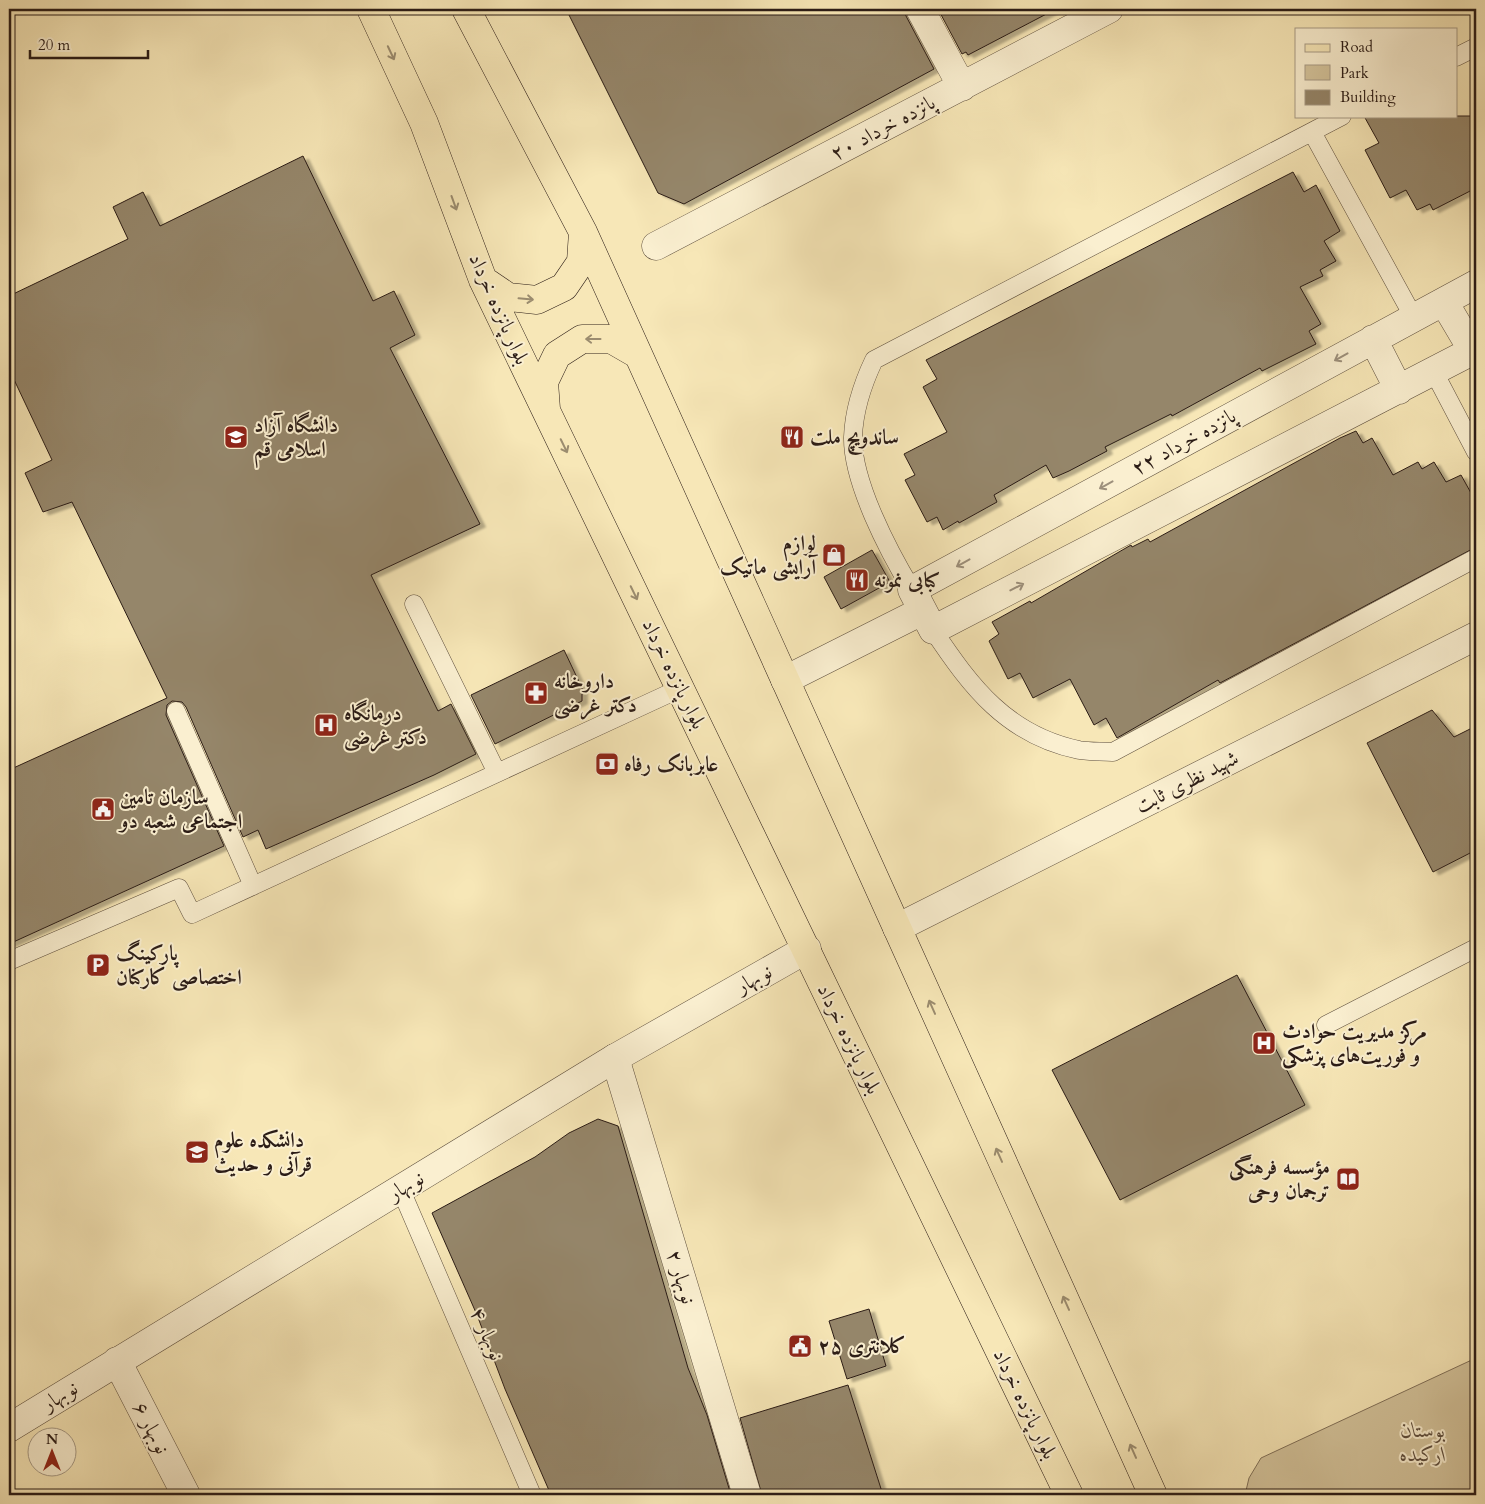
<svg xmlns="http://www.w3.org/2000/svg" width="1485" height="1504" viewBox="0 0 1485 1504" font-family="Cardo,Amiri,serif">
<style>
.green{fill:#d4c49c;stroke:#807059}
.building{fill:#95866a;stroke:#2b1c16;filter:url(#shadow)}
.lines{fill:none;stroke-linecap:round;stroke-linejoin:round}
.service-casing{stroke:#5e4f3e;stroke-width:19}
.minor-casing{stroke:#5e4f3e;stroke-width:29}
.tertiary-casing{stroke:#5e4f3e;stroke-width:29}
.primary-casing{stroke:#2b1c16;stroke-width:29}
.service{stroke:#faefd0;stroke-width:18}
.minor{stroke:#faefd0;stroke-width:28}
.tertiary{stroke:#faefd0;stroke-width:28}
.primary{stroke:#f7e7b7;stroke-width:28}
.oneway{stroke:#9b8c6f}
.oneway2{stroke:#9d907c}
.labels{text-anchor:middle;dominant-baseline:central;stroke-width:4;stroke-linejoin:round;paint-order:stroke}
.street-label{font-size:21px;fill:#2b1c16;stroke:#faefd0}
.poi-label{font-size:21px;font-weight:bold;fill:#2b1c16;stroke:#faefd0;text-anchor:start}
.park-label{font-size:21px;font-style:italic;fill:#5e4e3e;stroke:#faefd0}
</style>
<defs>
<filter id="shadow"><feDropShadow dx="5.5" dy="3" stdDeviation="1" flood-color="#0004"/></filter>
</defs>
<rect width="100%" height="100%" fill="#f7e7b7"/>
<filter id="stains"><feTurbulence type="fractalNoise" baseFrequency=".004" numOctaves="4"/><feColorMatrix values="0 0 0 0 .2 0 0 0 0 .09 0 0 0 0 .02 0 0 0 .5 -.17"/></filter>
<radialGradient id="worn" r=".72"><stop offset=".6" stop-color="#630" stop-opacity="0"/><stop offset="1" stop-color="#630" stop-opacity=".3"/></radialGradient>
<!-- green -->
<path class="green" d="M1476 1358V1495H1245L1249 1478 1261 1458Z"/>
<!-- building -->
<path class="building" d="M566 9H904L906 16 934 69 684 204 658 193Z
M938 9H1056L968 55 966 52 962 54Z
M1364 116H1476V188L1433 210 1430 204 1417 210 1406 190 1390 198 1365 150 1379 143Z
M303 156 373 301 394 291 415 335 390 348 480 524 371 575 438 711 451 704 476 754 434 775 266 849 258 830 243 837 186 707 182 702 172 701 167 705 166 715 224 846 9 944V770L167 698 72 502 43 512 25 473 52 460 9 369V296L128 239 113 207 143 192 160 226Z
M1293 172 1304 192 1316 185 1340 231 1324 241 1336 261 1320 270 1323 276 1300 287 1321 324 1309 331 1316 344 1262 371 1260 368 1172 416 1171 414 1105 447 1107 451 1069 471 1053 478 1046 465 994 495 997 502 959 523 958 521 943 530 937 517 927 522 905 480 915 475 904 454 947 432 923 387 937 379 926 360Z
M1356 431 1363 443 1372 438 1393 475 1418 462 1422 469 1434 462 1446 482 1461 475 1476 502V547L1220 683 1218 680 1117 738 1106 718 1094 725 1070 679 1033 698 1020 673 1008 679 989 641 999 634 992 622 1030 601 1031 603 1131 545 1132 547 1148 539 1150 542 1340 438Z
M872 550 890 582 841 609 824 577Z
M564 650 582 688V701L495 744 471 695Z
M1432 710 1454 737 1476 726V850L1433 872 1367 743Z
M1237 975 1305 1105 1120 1200 1052 1070Z
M598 1119 618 1126 688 1368 707 1415 731 1495H551L505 1389 477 1315 432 1213 535 1157 569 1133Z
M869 1309 886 1366 847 1379 829 1321Z
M848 1385 883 1495H762L740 1418Z"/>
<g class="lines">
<!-- service casing -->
<g class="service-casing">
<path id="service" d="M1456 57 1476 47
M1312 132 1414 318
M1434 372 1476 452
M912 590C889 552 852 482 853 437 854 411 863 383 874 360L1342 116
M414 604 497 773
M933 630C971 687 1007 735 1079 750 1090 752 1102 751 1113 752L1476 558
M176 711 253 886
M9 961 179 888 192 914 681 688
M1326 1025 1476 948
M401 1190 532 1495"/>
</g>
<!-- minor casing -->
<g class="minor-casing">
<path id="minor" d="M920 9 962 87
M656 246 1109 9
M1476 284 912 590 933 630 1476 349
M1444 302 1473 351
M1373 339 1399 390
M785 680 922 611
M897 928 1476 636
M615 1058 747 1495
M117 1361 186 1495"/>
</g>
<!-- tertiary casing -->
<g class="tertiary-casing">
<path id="tertiary" d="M9 1428 615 1058 807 949"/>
</g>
<!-- primary casing -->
<g class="primary-casing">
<path id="primary" d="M371 9 424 123 483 280 1069 1495
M466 9 583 232 1153 1495
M483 280 508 297 537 300 564 287 581 262 583 232
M546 409 544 382 557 355 582 339H611L637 354"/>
</g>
<!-- service -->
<use href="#service" class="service"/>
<!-- minor -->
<use href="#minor" class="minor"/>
<!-- tertiary -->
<use href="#tertiary" class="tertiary"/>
<!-- primary -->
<use href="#primary" class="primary"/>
</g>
<!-- one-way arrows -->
<defs><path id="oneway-shaft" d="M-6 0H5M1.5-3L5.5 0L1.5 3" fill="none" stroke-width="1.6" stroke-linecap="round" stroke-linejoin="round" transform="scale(1.25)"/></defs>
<g class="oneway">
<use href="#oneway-shaft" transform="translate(391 53) rotate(65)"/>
<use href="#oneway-shaft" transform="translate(454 203) rotate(70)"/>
<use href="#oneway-shaft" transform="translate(526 299) rotate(5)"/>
<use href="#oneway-shaft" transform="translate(593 339) rotate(180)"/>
<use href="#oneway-shaft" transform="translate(564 446) rotate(64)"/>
<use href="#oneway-shaft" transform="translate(634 593) rotate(64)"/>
<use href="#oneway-shaft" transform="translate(932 1007) rotate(-114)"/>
<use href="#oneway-shaft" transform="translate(999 1155) rotate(-114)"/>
<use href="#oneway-shaft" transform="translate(1066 1303) rotate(-114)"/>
<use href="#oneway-shaft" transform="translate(1133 1451) rotate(-114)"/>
</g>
<g class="oneway2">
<use href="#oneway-shaft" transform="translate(1341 357) rotate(151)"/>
<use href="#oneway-shaft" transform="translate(1106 485) rotate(151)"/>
<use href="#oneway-shaft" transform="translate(963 563) rotate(151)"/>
<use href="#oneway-shaft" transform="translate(1017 587) rotate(-27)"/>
</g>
<!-- icons -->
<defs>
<g id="university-square" transform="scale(1.25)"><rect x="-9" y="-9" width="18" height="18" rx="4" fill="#8f2418" stroke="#faefd0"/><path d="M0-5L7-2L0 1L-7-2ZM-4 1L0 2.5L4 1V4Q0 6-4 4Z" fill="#fff"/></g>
<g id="restaurant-square" transform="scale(1.25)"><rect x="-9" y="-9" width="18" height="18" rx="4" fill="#8f2418" stroke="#faefd0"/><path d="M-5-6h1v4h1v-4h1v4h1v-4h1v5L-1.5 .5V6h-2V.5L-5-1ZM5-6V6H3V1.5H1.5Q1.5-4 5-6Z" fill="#fff"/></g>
<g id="shop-square" transform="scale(1.25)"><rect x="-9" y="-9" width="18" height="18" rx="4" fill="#8f2418" stroke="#faefd0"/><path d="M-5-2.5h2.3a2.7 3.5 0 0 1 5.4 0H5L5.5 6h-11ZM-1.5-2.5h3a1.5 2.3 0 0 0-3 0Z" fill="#fff"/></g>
<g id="pharmacy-square" transform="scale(1.25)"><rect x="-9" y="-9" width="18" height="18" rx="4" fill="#8f2418" stroke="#faefd0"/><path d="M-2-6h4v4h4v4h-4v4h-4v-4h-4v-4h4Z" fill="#fff"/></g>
<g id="hospital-square" transform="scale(1.25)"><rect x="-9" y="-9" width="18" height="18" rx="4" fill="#8f2418" stroke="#faefd0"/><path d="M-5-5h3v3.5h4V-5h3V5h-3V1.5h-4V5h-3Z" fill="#fff"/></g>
<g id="bank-square" transform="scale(1.25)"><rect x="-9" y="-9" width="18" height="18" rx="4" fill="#8f2418" stroke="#faefd0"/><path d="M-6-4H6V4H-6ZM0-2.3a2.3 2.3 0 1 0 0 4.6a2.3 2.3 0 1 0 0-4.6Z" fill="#fff"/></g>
<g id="civic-square" transform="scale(1.25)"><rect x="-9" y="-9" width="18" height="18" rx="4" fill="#8f2418" stroke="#faefd0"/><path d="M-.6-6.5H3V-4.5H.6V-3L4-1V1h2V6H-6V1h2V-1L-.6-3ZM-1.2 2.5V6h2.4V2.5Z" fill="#fff"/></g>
<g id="parking-square" transform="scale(1.25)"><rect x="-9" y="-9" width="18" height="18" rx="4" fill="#8f2418" stroke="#faefd0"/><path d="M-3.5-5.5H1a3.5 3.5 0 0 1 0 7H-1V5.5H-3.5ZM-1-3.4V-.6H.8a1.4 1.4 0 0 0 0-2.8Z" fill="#fff"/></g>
<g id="library-square" transform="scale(1.25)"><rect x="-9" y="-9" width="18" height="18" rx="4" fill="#8f2418" stroke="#faefd0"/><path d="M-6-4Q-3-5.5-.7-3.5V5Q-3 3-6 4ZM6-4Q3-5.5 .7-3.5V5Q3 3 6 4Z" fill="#fff"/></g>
</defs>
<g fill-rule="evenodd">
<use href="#university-square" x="236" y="437"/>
<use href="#restaurant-square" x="792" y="437"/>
<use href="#shop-square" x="834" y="555"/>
<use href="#restaurant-square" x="857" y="580"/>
<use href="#pharmacy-square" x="536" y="693"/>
<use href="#hospital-square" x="326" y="725"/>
<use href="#bank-square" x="607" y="764"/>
<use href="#civic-square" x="103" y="809"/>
<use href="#parking-square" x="98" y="965"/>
<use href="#hospital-square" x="1264" y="1043"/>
<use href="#university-square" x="197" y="1152"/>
<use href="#library-square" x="1348" y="1179"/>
<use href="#civic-square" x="800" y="1346"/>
</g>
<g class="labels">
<!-- street labels -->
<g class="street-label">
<text transform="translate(883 128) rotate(-28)">پانزده خرداد ۲۰</text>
<text transform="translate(499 309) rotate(66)">بلوار پانزده خرداد</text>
<text transform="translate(1184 442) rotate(-29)">پانزده خرداد ۲۲</text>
<text transform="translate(674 674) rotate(64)">بلوار پانزده خرداد</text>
<text transform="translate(1187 782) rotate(-27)">شهید نظری ثابت</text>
<text transform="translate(754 979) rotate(-29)">نوبهار</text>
<text transform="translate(849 1039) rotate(64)">بلوار پانزده خرداد</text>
<text transform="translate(406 1186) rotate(-31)">نوبهار</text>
<text transform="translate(681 1277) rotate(73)">نوبهار ۲</text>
<text transform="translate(487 1334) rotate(67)">نوبهار ۴</text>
<text transform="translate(60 1396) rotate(-32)">نوبهار</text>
<text transform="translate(1025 1404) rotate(64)">بلوار پانزده خرداد</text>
<text transform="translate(151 1428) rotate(63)">نوبهار ۶</text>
</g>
<!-- poi labels -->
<g class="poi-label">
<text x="254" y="425">دانشگاه آزاد<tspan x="254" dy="24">اسلامی قم</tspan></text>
<text x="810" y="437">ساندویچ ملت</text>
<text x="816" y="543" text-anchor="end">لوازم<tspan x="816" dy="24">آرایشی ماتیک</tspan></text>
<text x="874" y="580">کبابی نمونه</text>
<text x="554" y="681">داروخانه<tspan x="554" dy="24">دکتر غرضی</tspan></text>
<text x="344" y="713">درمانگاه<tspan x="344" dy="24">دکتر غرضی</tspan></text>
<text x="624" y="764">عابربانک رفاه</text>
<text x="120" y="797">سازمان تامین<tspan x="120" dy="24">اجتماعی شعبه دو</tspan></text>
<text x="116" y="953">پارکینگ<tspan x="116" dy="24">اختصاصی کارکنان</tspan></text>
<text x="1282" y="1031">مرکز مدیریت حوادث<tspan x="1282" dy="24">و فوریت‌های پزشکی</tspan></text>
<text x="214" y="1140">دانشکده علوم<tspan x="214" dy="24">قرآنی و حدیث</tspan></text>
<text x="1330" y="1167" text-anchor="end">مؤسسه فرهنگی<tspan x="1330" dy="24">ترجمان وحی</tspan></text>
<text x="818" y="1346">کلانتری ۲۵</text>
</g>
<!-- park labels -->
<g class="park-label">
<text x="1423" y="1430">بوستان<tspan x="1423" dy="24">ارکیده</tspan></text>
</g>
</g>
<!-- margin -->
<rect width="1485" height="1504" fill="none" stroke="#f7e7b7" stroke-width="30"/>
<rect x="10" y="10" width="1465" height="1484" fill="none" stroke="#2b1c16" stroke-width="2.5"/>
<rect x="15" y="15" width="1455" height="1474" fill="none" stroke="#2b1c16"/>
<!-- legend -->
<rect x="1295" y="28" width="162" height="90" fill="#faefd0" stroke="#a79b86"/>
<rect x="1305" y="44" width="25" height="8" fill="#f7e7b7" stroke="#a79b86"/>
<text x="1340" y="52" font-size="15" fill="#2b1c16">Road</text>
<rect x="1305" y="65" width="25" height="15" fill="#d4c49c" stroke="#a79b86"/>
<text x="1340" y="78" font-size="15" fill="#2b1c16">Park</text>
<rect x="1305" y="90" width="25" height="15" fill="#95866a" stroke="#a79b86"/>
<text x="1340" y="102" font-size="15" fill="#2b1c16">Building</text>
<!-- north arrow -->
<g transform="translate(52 1452)"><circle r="24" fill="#faefd0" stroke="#a79b86"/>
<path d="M0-4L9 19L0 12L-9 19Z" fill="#8f2418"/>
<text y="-8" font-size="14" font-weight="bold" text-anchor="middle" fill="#2b1c16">N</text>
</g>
<!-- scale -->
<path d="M30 50v8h118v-8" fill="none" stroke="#2b1c16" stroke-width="2.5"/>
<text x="38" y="50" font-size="15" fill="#2b1c16" stroke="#faefd0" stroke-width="4" paint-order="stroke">20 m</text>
<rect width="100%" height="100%" filter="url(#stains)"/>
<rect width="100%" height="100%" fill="url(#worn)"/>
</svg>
